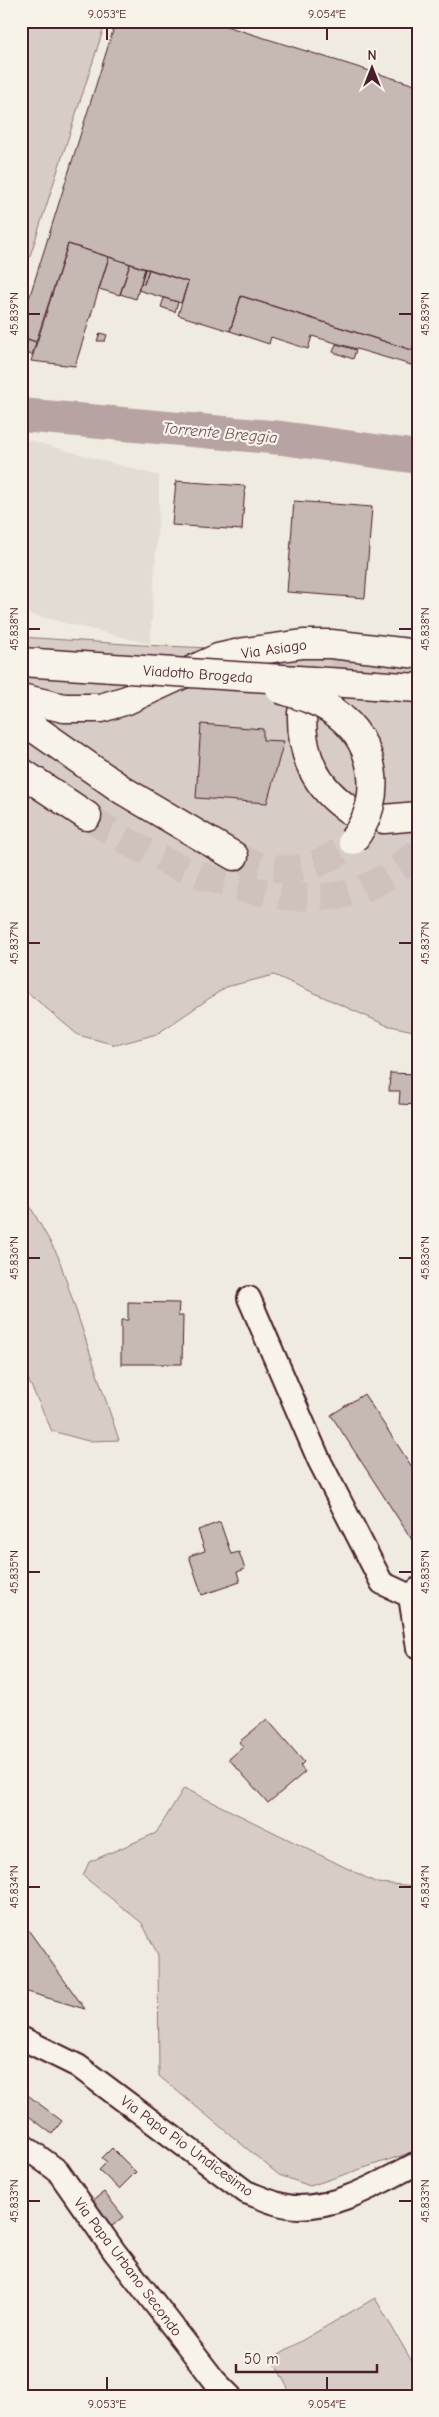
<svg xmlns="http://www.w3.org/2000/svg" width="439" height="2417" viewBox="0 0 439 2417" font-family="'Comic Neue',sans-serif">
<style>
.built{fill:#e3dcd2}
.green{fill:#d8cdc6;stroke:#917678}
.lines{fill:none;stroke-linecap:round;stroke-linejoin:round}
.river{stroke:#b7a4a2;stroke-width:34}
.building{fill:#c6b8b3;stroke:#4a1f2b}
.secondary-tunnel{stroke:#cfc2bc;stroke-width:28;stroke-dasharray:28 14;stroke-linecap:butt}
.primary-tunnel{stroke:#cfc2bc;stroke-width:28;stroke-dasharray:28 14;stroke-linecap:butt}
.street-casing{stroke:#4a1f2b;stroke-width:26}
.secondary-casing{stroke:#4a1f2b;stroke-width:31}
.primary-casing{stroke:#4a1f2b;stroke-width:31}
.street{stroke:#f7f3e8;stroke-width:22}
.secondary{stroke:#f7f3e8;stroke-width:28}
.primary{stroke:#f7f3e8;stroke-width:28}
.primary-bridge-casing{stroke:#4a1f2b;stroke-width:31;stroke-linecap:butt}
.primary-bridge{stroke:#f7f3e8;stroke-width:28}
.ticks{fill:none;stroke:#4a1f2b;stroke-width:2}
.labels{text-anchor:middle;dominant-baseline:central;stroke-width:4.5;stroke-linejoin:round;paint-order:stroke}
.street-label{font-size:15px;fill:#4a1f2b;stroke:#f7f3e8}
.water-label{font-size:16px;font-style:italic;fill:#704e55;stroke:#f7f3e8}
.neatline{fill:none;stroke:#4a1f2b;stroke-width:2}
.ticks-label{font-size:12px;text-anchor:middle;fill:#4a1f2b}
</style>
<rect width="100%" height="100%" fill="#f0ebe0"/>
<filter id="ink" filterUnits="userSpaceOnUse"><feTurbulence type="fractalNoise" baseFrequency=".02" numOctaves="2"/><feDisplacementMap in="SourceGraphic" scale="10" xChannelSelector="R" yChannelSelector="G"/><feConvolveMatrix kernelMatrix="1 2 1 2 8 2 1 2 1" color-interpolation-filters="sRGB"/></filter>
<g filter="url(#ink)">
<!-- built -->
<path class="built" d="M21 438 159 476V510L150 644 21 612Z"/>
<!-- green -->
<path class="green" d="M21 21H106L21 284Z
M21 637 141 645 418 657V1032L386 1025 274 975 226 987 157 1034 116 1045 78 1035 26 991 21 979Z
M21 1195 26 1199 58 1256 119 1440 88 1441 52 1431 21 1364Z
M184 1788 377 1883 418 1886V2150L310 2186 279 2175 159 2076 158 1955 142 1923 83 1876 89 1862 156 1833Z
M375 2298 418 2372V2396H292L272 2358Z"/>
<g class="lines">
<!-- river -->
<path class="river" d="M21 415 282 438 418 457"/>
</g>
<!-- building -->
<path class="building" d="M116 21H210L418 86V352L241 296 230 331 178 315 188 282 68 244 36 342 21 337V324Z
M68 244 109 257 75 366 31 361Z
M109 257 130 264 120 295 99 289Z
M130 264 145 269 136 299 120 294Z
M145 269H149L144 284 141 283Z
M149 269 188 282 181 303 138 290 141 283 144 284Z
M241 296 418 352V367L312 336 308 349 271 337 269 344 230 331Z
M164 298 178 302 175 312 161 307Z
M100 333 107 335 105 341H97Z
M28 339 36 342 32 355 24 352Z
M336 344 356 350 353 359 333 352Z
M176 481 245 486 242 530 172 525Z
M294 501 372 507 365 598 287 592Z
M201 724 263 729V740L284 741 267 803 196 798Z
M390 1073 418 1074V1105L399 1104 400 1091H389Z
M128 1302 179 1303 178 1316H183L182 1364H121V1320H128Z
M364 1394 418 1476V1549L331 1415Z
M220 1522 231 1554 239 1552 245 1569 237 1572 240 1582 202 1595 189 1556 205 1551 198 1530Z
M267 1719 304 1762 300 1766 305 1772 268 1803 229 1759 243 1747 239 1742Z
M21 1920 85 2009 21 1990Z
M21 2090 62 2121 52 2134 21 2110Z
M112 2148 136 2172 119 2189 99 2170 107 2162 102 2158Z
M104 2192 124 2217 112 2226 92 2201Z"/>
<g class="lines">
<!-- secondary-tunnel -->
<path class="secondary-tunnel" d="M306 697C312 675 330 666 349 658
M87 816C104 827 121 838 139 848 191 877 286 908 346 894 373 888 398 870 418 852"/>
<!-- primary-tunnel -->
<path class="primary-tunnel" d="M234 856C279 877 317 874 353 840"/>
<!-- street casing -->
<g class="street-casing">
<path id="street" d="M249 1298 319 1460 382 1583 410 1596
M418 1589 410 1596 418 1648
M21 2038 78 2066 246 2192C262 2198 280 2207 298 2207 341 2207 380 2182 418 2163
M21 2144 58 2171 114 2251 215 2381 230 2396"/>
</g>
<!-- secondary casing -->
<g class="secondary-casing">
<path id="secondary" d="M21 698 64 708H101L127 700 218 658 245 652 303 644H331L418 654
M302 713C301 756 315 787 351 811
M21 772 87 816
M384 819 418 816"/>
</g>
<!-- primary casing -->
<g class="primary-casing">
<path id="primary" d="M375 685 418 688
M21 719 124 791 234 856"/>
</g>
<!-- street -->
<use href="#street" class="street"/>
<!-- secondary -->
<use href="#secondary" class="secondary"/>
<!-- primary -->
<use href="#primary" class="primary"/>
<!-- primary-bridge casing -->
<g class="primary-bridge-casing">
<path id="primary-bridge" d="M21 662 375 685
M280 689C298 695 317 700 333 711 377 741 385 798 353 840"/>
</g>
<!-- primary-bridge -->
<use href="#primary-bridge" class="primary-bridge"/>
</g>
</g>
<!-- ticks -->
<path class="ticks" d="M107 28V40M327 28V40M28 314H40M399 314H412M28 629H40M399 629H412M28 943H40M399 943H412M28 1258H40M399 1258H412M28 1572H40M399 1572H412M28 1887H40M399 1887H412M28 2201H40M399 2201H412M107 2377V2390M327 2377V2390"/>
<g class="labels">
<!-- street labels -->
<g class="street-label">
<text transform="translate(274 649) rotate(-8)">Via Asiago</text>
<text transform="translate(198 674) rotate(4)">Viadotto Brogeda</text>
<text transform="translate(187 2146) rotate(36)">Via Papa Pio Undicesimo</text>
<text transform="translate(128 2267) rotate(53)">Via Papa Urbano Secondo</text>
</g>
<!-- water labels -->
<g class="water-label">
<text transform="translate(220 433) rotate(5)">Torrente Breggia</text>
</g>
</g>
<!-- margin -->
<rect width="439" height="2417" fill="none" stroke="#f7f3e8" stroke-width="55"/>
<!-- north arrow -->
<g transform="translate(372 68)" stroke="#f7f3e8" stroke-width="4" paint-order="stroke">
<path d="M0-4L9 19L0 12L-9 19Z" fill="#4a1f2b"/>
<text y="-8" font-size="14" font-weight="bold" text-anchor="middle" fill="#4a1f2b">N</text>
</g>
<!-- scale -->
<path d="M236 2364v8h141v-8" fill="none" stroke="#4a1f2b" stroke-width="2.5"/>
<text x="244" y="2364" font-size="15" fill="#4a1f2b" stroke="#f7f3e8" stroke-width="4" paint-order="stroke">50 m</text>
<rect x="28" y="28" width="384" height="2362" class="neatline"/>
<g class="ticks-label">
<text x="107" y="18">9.053°E</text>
<text x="327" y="18">9.054°E</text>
<text transform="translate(14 314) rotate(-90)" y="4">45.839°N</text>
<text transform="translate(425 314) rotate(-90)" y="4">45.839°N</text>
<text transform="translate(14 629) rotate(-90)" y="4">45.838°N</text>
<text transform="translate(425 629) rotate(-90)" y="4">45.838°N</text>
<text transform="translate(14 943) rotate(-90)" y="4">45.837°N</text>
<text transform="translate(425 943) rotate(-90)" y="4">45.837°N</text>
<text transform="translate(14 1258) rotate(-90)" y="4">45.836°N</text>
<text transform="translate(425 1258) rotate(-90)" y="4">45.836°N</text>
<text transform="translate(14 1572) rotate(-90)" y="4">45.835°N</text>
<text transform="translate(425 1572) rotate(-90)" y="4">45.835°N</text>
<text transform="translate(14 1887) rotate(-90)" y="4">45.834°N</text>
<text transform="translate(425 1887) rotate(-90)" y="4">45.834°N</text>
<text transform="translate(14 2201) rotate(-90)" y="4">45.833°N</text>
<text transform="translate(425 2201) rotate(-90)" y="4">45.833°N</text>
<text x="107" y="2408">9.053°E</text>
<text x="327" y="2408">9.054°E</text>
</g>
</svg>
